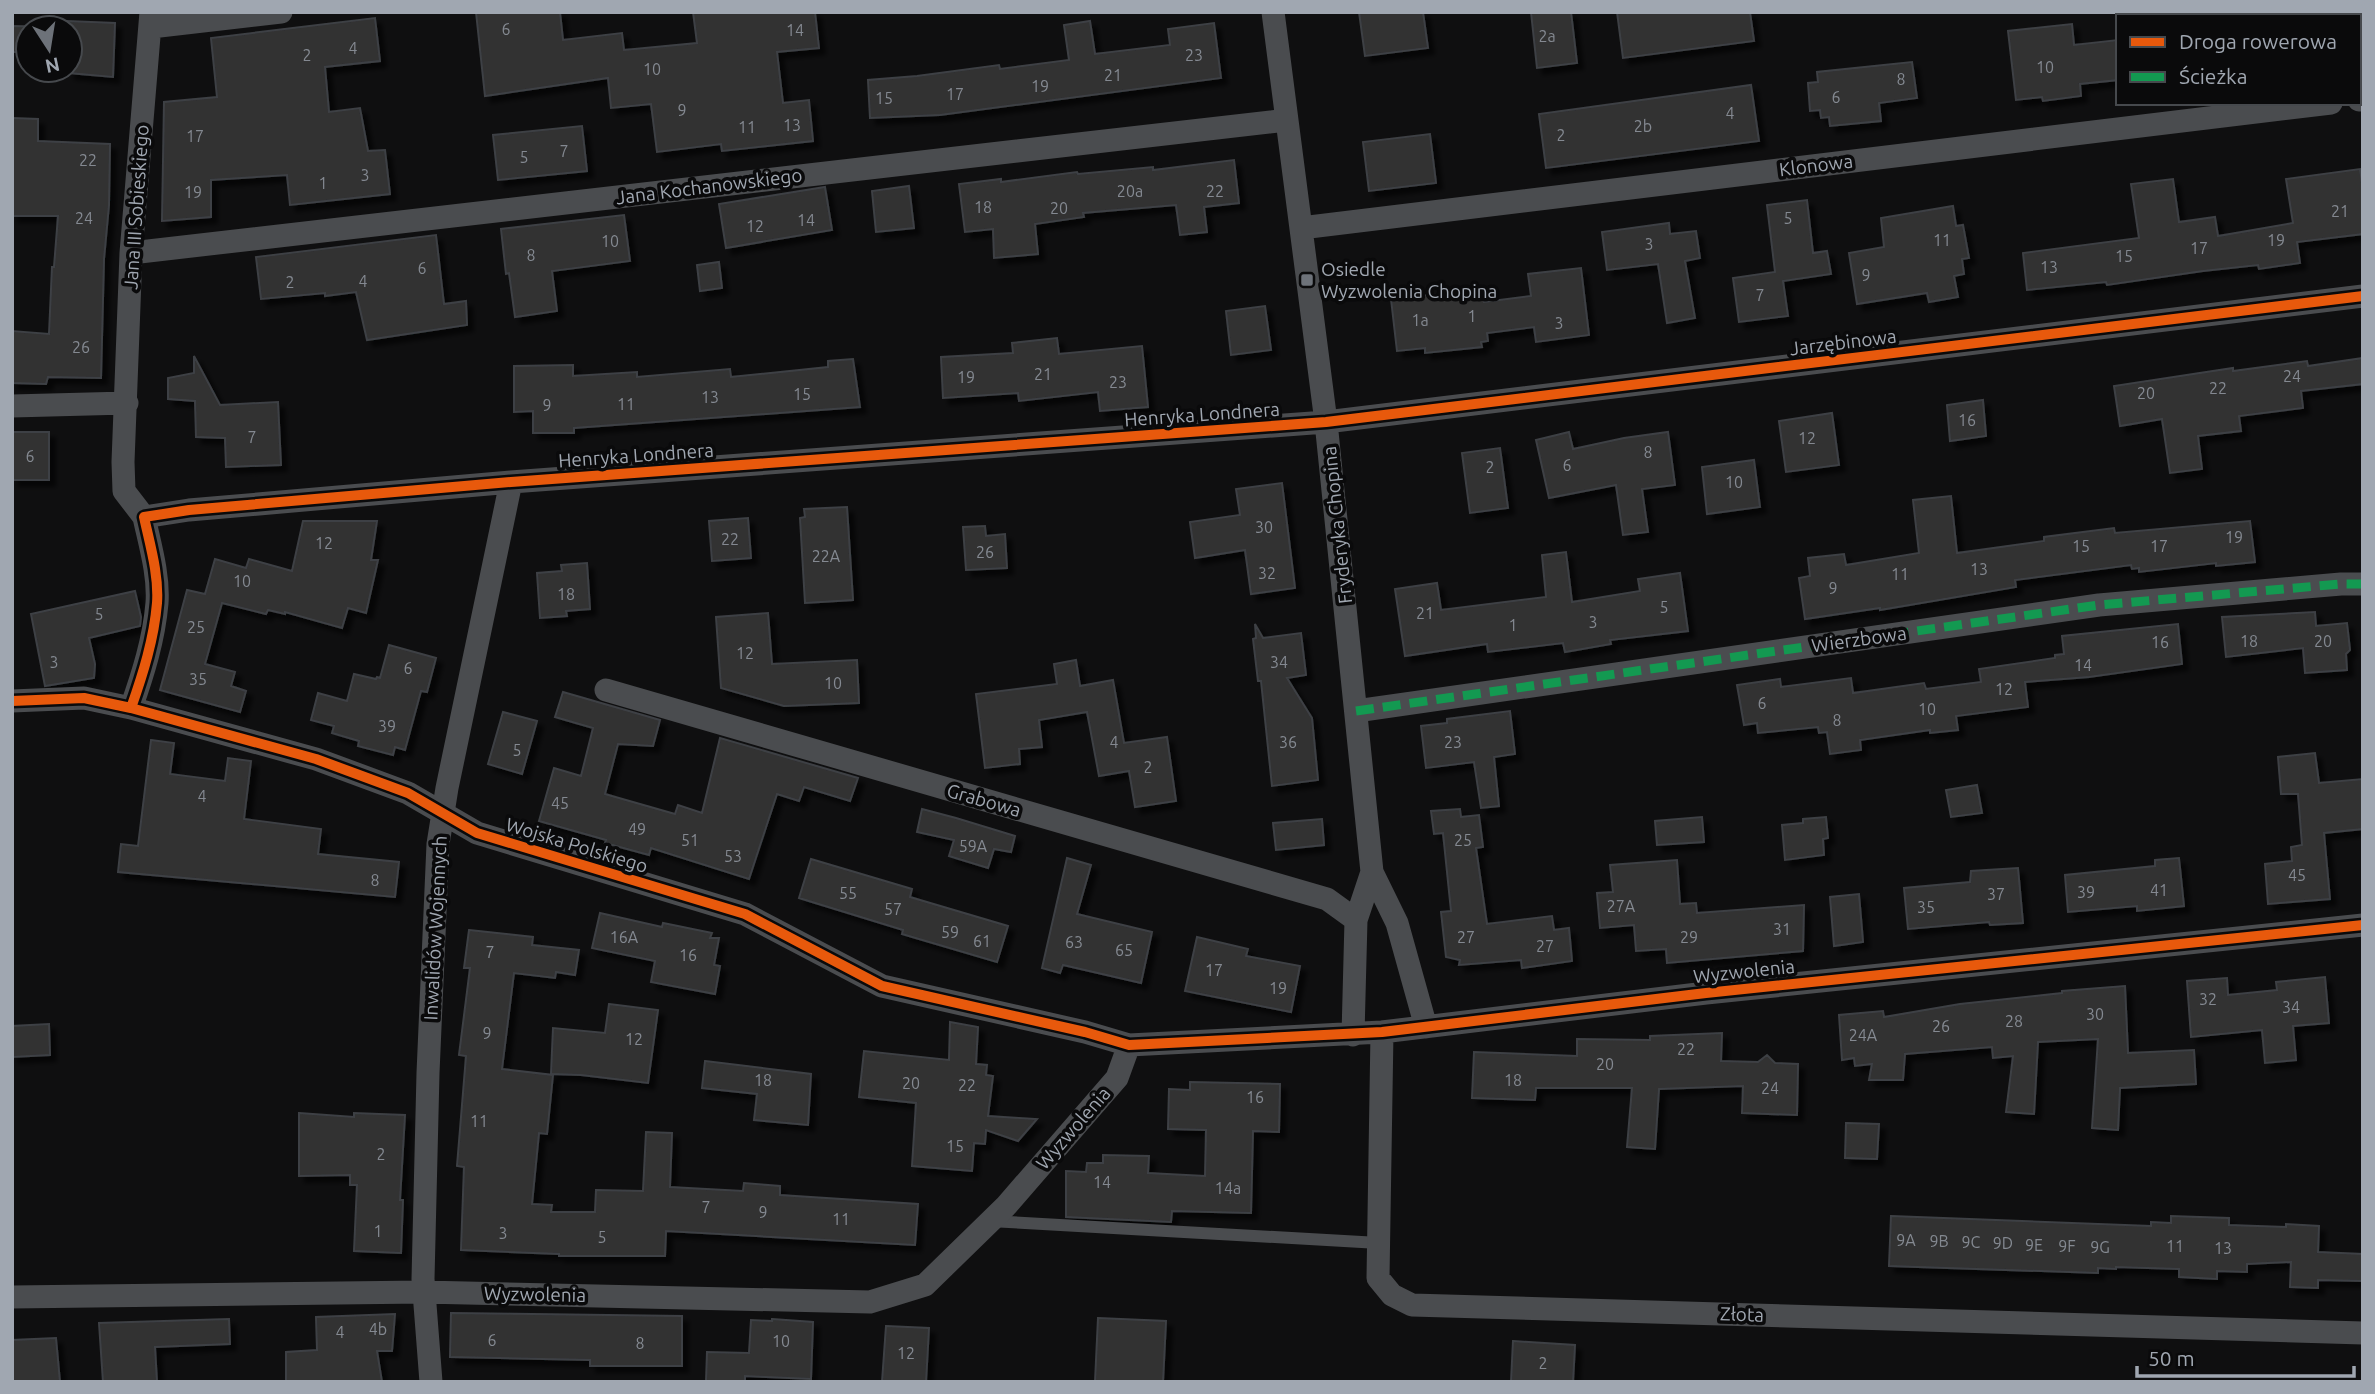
<svg xmlns="http://www.w3.org/2000/svg" width="2375" height="1394" viewBox="0 0 2375 1394" font-family="Ubuntu,sans-serif">
<style>
.building{fill:#303032;stroke:#3e4044;stroke-width:2;filter:url(#shadow)}
.lines{fill:none;stroke-linecap:round;stroke-linejoin:round}
.service{stroke:#4a4c4f;stroke-width:12}
.minor{stroke:#4a4c4f;stroke-width:23}
.quiet{stroke:#139951;stroke-width:9;stroke-dasharray:18 9;stroke-linecap:butt}
.cycleway-casing{stroke:#0a0a0b;stroke-width:15}
.cycleway{stroke:#e8590c;stroke-width:10}
.poi-dot{fill:#6d7279;stroke:#0a0a0b;stroke-width:2.5}
.labels{text-anchor:middle;dominant-baseline:central;stroke-width:7;stroke-linejoin:round;paint-order:stroke}
.number-label{font-size:16px;fill:#848991}
.street-label{font-size:19px;fill:#a0a7b1;stroke:#0a0a0b}
.poi-label{font-size:19px;fill:#a0a7b1;stroke:#0a0a0b;text-anchor:start}
</style>
<defs>
<filter id="shadow"><feDropShadow dx="6" dy="6" stdDeviation="2" flood-color="#0009"/></filter>
</defs>
<rect width="100%" height="100%" fill="#0f0f10"/>
<!-- building -->
<path class="building" d="M476 12H560L563 40 622 33 624 50 697 43 693 12H815L819 48 777 52 783 103 809 100 813 141 722 151 721 144 657 152 651 104 611 108 608 78 485 96Z
M1359 12H1423L1428 48 1365 56Z
M1531 12H1571L1577 63 1537 68Z
M1617 12H1750L1754 41 1623 58Z
M375 18 380 61 325 67 329 112 360 108 368 151 385 150 390 194 290 205 287 175 211 180V217L162 221 164 102 217 97 211 38Z
M67 21 115 23 113 77 69 73 70 28H28V52H12V26L67 27Z
M1090 21 1095 54 1170 45 1168 29 1214 23 1221 78 940 115 870 118 868 80 917 76 999 65 1000 69 1069 60 1064 25Z
M2072 24 2074 45 2118 40V80L2080 84 2081 96 2043 101 2042 97 2016 100 2008 31Z
M1912 62 1917 98 1879 103 1881 121 1830 126 1829 117 1821 118 1820 110 1810 111 1808 83 1818 82 1817 72Z
M1751 85 1759 141 1546 168 1539 114Z
M12 118 38 119V141L110 144 109 205 104 259 101 378 48 377 46 384 12 383V331L49 334 52 267H54L58 216H12Z
M582 126 587 171 498 180 493 135Z
M1430 134 1436 183 1369 191 1363 142Z
M1234 160 1239 203 1204 207 1207 232 1180 235 1176 205 1083 213 1084 217 1035 224 1038 254 994 258 993 229 965 232 959 184 1001 179V182L1077 172 1078 174 1153 167V170Z
M2360 169 2363 189V234L2297 242 2300 263 2259 269 2258 265 2203 271 2107 285 2106 282 2027 290 2023 253 2139 238 2131 184 2173 179 2179 222 2215 217 2218 236 2293 223 2286 179Z
M909 186 914 228 876 232 872 191Z
M825 187 832 230 726 248 719 204Z
M1807 200 1813 253 1827 251 1831 274 1783 281 1788 316 1739 322 1733 278 1775 272 1767 205Z
M1953 206 1956 226 1963 225 1969 258 1962 259 1964 274 1954 276 1958 297 1929 302 1927 293 1857 304 1849 253 1884 247 1881 218Z
M624 215 630 261 552 271 557 311 515 317 509 273 506 274 501 229Z
M1669 223 1670 234 1696 231 1700 258 1685 261 1695 318 1667 323 1658 264 1607 270 1602 232Z
M436 235 444 304 466 301 467 325 367 340 356 292 325 296V293L261 299 256 257Z
M719 262 722 288 700 291 697 265Z
M1581 268 1589 335 1536 342 1534 327 1487 333 1488 341 1481 342 1482 347 1425 353V348L1397 351 1391 299 1482 289 1484 302 1531 296 1528 274Z
M1265 306 1271 350 1231 355 1226 311Z
M1057 338 1059 354 1142 346 1148 407 1100 411 1098 392 1019 401 1018 393 943 398 941 357 1013 353 1012 343Z
M194 356 220 405 278 402 281 465 226 467 225 438 196 437 195 401 168 399V378L194 373Z
M2363 358V384L2301 391 2303 408 2239 416 2241 431 2198 436 2202 469 2170 473 2162 419 2120 426 2114 386 2233 368V371L2307 361 2308 366Z
M853 359 860 407 574 428V433H533V411L514 412V366L573 365V376L637 372V377L730 369 731 377 828 367V361Z
M1983 400 1986 436 1950 441 1947 405Z
M1832 413 1839 465 1786 472 1779 421Z
M12 432H49V480H12Z
M1569 432 1573 449 1624 438 1668 432 1675 485 1642 489 1648 532 1623 535 1616 485 1549 498 1536 440Z
M1500 448 1508 508 1470 513 1462 453Z
M1754 460 1760 507 1707 514 1702 467Z
M1282 483 1295 588 1251 594 1245 550 1195 558 1190 522 1240 515 1236 489Z
M1951 496 1957 553 2044 541V537L2114 528 2115 533 2250 521 2255 562 2216 566V563L2139 572V568L2132 569 2131 565 2015 580 2016 587 1880 610V608L1805 619 1799 578 1810 576 1808 558 1844 554 1846 565 1919 553 1913 500Z
M847 507 853 600 805 603 800 518 805 517 804 509Z
M748 518 751 558 712 561 709 521Z
M303 521H377L371 560H378L366 613 348 608 342 628 285 612V614L268 610 266 614 222 603 205 664 235 672 231 686 246 691 240 712 160 690 187 590 205 594 215 559 246 568 249 559 292 571Z
M985 526 986 536 1005 534 1007 568 966 570 963 527Z
M1566 552 1572 602 1640 591 1638 579 1680 573 1688 631 1610 640 1611 644 1565 652 1563 643 1488 652 1487 644 1405 656 1395 589 1437 583 1441 610 1546 597 1542 555Z
M587 563 590 609 566 611 567 616 540 618 537 573 562 571 561 565Z
M135 591 141 617 140 626 89 638 95 664 94 678 45 686 31 614Z
M2315 612 2316 626 2347 623 2350 650 2346 654 2347 670 2305 673 2303 648 2226 657 2222 617Z
M768 613 772 664 857 660 859 703 784 706 721 688 716 617Z
M1255 624 1263 638 1301 633 1306 675 1287 678 1312 718 1318 780 1272 786 1261 681H1258L1253 639 1256 638Z
M2178 624 2182 664 2089 677 2025 682 2028 707 1956 716 1958 730 1930 733V730L1860 740 1861 750 1830 754 1827 732 1819 733 1818 727 1758 733 1757 723 1744 725 1737 685 1780 679 1781 687 1851 678 1853 693 1924 683 1926 689 1981 682 1979 669 2055 658V655L2064 654 2062 636Z
M389 645 436 658 427 692 421 691 405 750 395 747 393 755 358 746 359 741 332 733 334 726 311 720 318 693 347 701 354 674 376 679 377 677 380 678Z
M1076 660 1080 686 1113 680 1124 743 1167 737 1176 801 1135 807 1129 771 1099 776 1087 712 1039 720 1042 747 1019 749 1020 764 985 768 976 694 1057 684 1054 664Z
M563 692 660 720 653 746 618 744 605 794 675 814 678 805 702 813 720 738 858 778 850 801 804 787 799 801 777 794 749 879 651 848 649 855 605 843 606 840 539 821 554 768 581 776 593 728 555 717Z
M1510 711 1515 754 1494 757 1499 806 1481 808 1474 762 1426 768 1421 726 1447 723V719Z
M503 712 537 721 522 774 488 764Z
M151 740 174 743 170 774 225 781 228 758 251 761 244 819 321 829 318 854 399 862 395 897 118 872 121 844 138 846Z
M2315 753 2319 783 2363 779V829L2324 833 2330 899 2268 904 2265 864 2292 861 2291 847 2302 845 2298 794H2281L2278 757Z
M1977 785 1982 813 1951 817 1946 790Z
M922 809 956 818 1015 836 1011 852 994 849 988 868 949 856 954 840 917 832Z
M1460 809 1461 817 1479 815 1483 847 1476 848 1487 924 1552 916 1554 930 1569 928 1572 961 1522 968 1521 960 1459 965 1460 960 1446 957 1441 912 1451 911 1443 833 1434 834 1431 811Z
M1702 817 1704 842 1657 845 1655 821Z
M1826 817 1828 838 1823 839 1824 855 1785 860 1782 825 1803 823V819Z
M1322 819 1324 845 1276 850 1273 823Z
M1067 858 1091 865 1077 914 1152 932 1141 983 1063 965 1060 973 1042 968Z
M2179 858 2184 906 2137 911V906L2068 912 2065 875 2155 866V860Z
M811 859 912 889 910 897 1008 926 997 962 902 934 903 930 799 898Z
M1677 860 1680 904 1696 903 1697 913 1804 905 1803 951 1667 963 1666 949 1636 951 1634 925 1600 928 1597 893 1613 892 1610 865Z
M2018 868 2023 923 1990 925 1989 922 1908 929 1904 888 1970 882 1971 871Z
M1859 894 1863 942 1834 946 1830 897Z
M600 913 662 927 663 923 712 933 710 938H719L714 965 720 966 715 994 651 982 655 961 592 948Z
M469 930 533 937 532 945 579 950 575 975 556 972 555 978 514 973 502 1069 553 1075 547 1134 539 1133 532 1204 552 1205 551 1212H595L596 1190 643 1191 646 1132 672 1133 670 1187 743 1191 744 1183 780 1186V1195L918 1204 915 1245 666 1231 665 1256H559V1254L461 1250 464 1167 457 1166 466 1056 459 1055 470 968H464Z
M1197 937 1248 949 1246 956 1300 966 1291 1012 1185 991Z
M2325 977 2329 1023 2293 1026 2296 1060 2265 1063 2262 1030 2191 1037 2187 981 2227 978 2228 995 2277 990 2276 982Z
M2125 986 2128 1053 2194 1050 2196 1084 2120 1088 2118 1130 2092 1128 2098 1039 2038 1042 2034 1114 2006 1112 2013 1056 1993 1058 1992 1047 1905 1054 1903 1080H1869L1872 1064 1855 1066 1854 1058 1842 1060 1839 1015 1883 1011 1884 1017 1960 1004 2062 993V991Z
M609 1004 658 1010 648 1083 581 1075 551 1074 553 1028 605 1033Z
M950 1022 978 1027 976 1064 987 1065 986 1075 993 1076 988 1116 1037 1119 1018 1141 986 1130 985 1144 974 1143 972 1171 912 1166 916 1103 859 1097 864 1051 949 1060Z
M49 1024 50 1055 12 1057V1026Z
M1722 1033 1721 1061 1758 1062 1767 1055 1775 1063 1798 1064 1797 1115 1742 1113 1743 1086 1659 1089 1655 1149 1627 1147 1632 1088H1536L1535 1100 1472 1098 1474 1052 1577 1056V1039L1650 1040V1036Z
M705 1061 811 1074 808 1125 754 1120 757 1094 702 1088Z
M1190 1082 1280 1084 1279 1132 1253 1131 1251 1213 1172 1211 1171 1222 1066 1217V1171L1086 1172 1087 1163H1103V1155L1149 1156 1148 1173 1205 1176 1206 1130 1168 1129 1169 1089 1190 1090Z
M299 1113 354 1117V1113L405 1115 400 1200H403L401 1253 354 1251 357 1185H350V1175L299 1176Z
M1846 1123 1879 1124 1877 1159 1845 1158Z
M1891 1216 2151 1226V1222L2171 1223V1216L2229 1218V1225L2286 1227V1224L2319 1226 2318 1252 2363 1254V1281L2318 1280V1288L2290 1287 2291 1262 2247 1264V1272L2217 1271V1279L2179 1277V1269L2116 1267V1269L2098 1268V1273L1889 1266Z
M451 1313 682 1316V1366H590V1360L450 1357Z
M395 1314 392 1351H377L382 1382H286V1352L317 1350 316 1317Z
M1098 1318 1166 1321 1163 1382H1095Z
M229 1319 230 1344 155 1347 157 1382H103L99 1323Z
M772 1319 813 1322 811 1379 745 1376V1382H706L707 1352 749 1353 751 1320 772 1321Z
M886 1326 929 1328 926 1382H882Z
M56 1338 60 1382H12V1340Z
M1513 1341 1575 1345 1573 1382H1511Z"/>
<g class="lines">
<!-- service -->
<path class="service" d="M990 1221 1379 1243"/>
<!-- minor -->
<path class="minor" d="M1273 12 1326 422 1372 872 1397 923 1426 1027
M151 27 281 12
M2359 100 2363 99
M1301 228 2331 103
M131 253 1287 120
M12 406 127 403
M144 517 124 491 123 462 131 253 151 12
M606 690 1327 899 1356 920
M12 701 84 698 131 708 316 759 408 793 477 833 745 914 882 986 1085 1032 1129 1045 1382 1032 1706 993 2363 925
M131 708C143 674 154 639 157 603 159 575 150 545 144 517L189 510 511 482 1326 422 2363 296
M1356 711 2099 605 2341 584H2363
M1382 1032 1378 1278 1392 1295 1412 1305 2363 1333
M1353 1035 1356 920 1372 872
M12 1297 423 1292 870 1302 925 1285 1006 1206 1117 1078 1129 1045
M431 1382 423 1279 428 1073 438 844 447 788 511 482"/>
<!-- quiet -->
<path class="quiet" d="M1356 711 2099 605 2341 584H2363"/>
<!-- cycleway casing -->
<g class="cycleway-casing">
<path id="cycleway" d="M12 701 84 698 131 708 316 759 408 793 477 833 745 914 882 986 1085 1032 1129 1045 1382 1032 1706 993 2363 925
M131 708C143 674 154 639 157 603 159 575 150 545 144 517L189 510 511 482 1326 422 2363 296"/>
</g>
<!-- cycleway -->
<use href="#cycleway" class="cycleway"/>
</g>
<!-- markers -->
<rect class="poi-dot" x="1300" y="273" width="14" height="14" rx="3.5"/>
<g class="labels">
<!-- number labels -->
<g class="number-label">
<text x="506" y="29">6</text>
<text x="795" y="30">14</text>
<text x="1547" y="36">2a</text>
<text x="353" y="48">4</text>
<text x="307" y="55">2</text>
<text x="1194" y="55">23</text>
<text x="2045" y="67">10</text>
<text x="652" y="69">10</text>
<text x="1113" y="75">21</text>
<text x="1901" y="79">8</text>
<text x="1040" y="86">19</text>
<text x="955" y="94">17</text>
<text x="1836" y="97">6</text>
<text x="884" y="98">15</text>
<text x="682" y="110">9</text>
<text x="1730" y="113">4</text>
<text x="792" y="125">13</text>
<text x="1643" y="126">2b</text>
<text x="747" y="127">11</text>
<text x="1561" y="135">2</text>
<text x="195" y="136">17</text>
<text x="564" y="151">7</text>
<text x="524" y="157">5</text>
<text x="88" y="160">22</text>
<text x="365" y="175">3</text>
<text x="323" y="183">1</text>
<text x="1130" y="191">20a</text>
<text x="1215" y="191">22</text>
<text x="193" y="192">19</text>
<text x="983" y="207">18</text>
<text x="1059" y="208">20</text>
<text x="2340" y="211">21</text>
<text x="84" y="218">24</text>
<text x="1788" y="218">5</text>
<text x="806" y="220">14</text>
<text x="755" y="226">12</text>
<text x="1942" y="240">11</text>
<text x="2276" y="240">19</text>
<text x="610" y="241">10</text>
<text x="1649" y="244">3</text>
<text x="2199" y="248">17</text>
<text x="531" y="255">8</text>
<text x="2124" y="256">15</text>
<text x="2049" y="267">13</text>
<text x="422" y="268">6</text>
<text x="1866" y="275">9</text>
<text x="363" y="281">4</text>
<text x="290" y="282">2</text>
<text x="1760" y="295">7</text>
<text x="1472" y="316">1</text>
<text x="1420" y="320">1a</text>
<text x="1559" y="323">3</text>
<text x="81" y="347">26</text>
<text x="1043" y="374">21</text>
<text x="2292" y="376">24</text>
<text x="966" y="377">19</text>
<text x="1118" y="382">23</text>
<text x="2218" y="388">22</text>
<text x="2146" y="393">20</text>
<text x="802" y="394">15</text>
<text x="710" y="397">13</text>
<text x="626" y="404">11</text>
<text x="547" y="405">9</text>
<text x="1967" y="420">16</text>
<text x="252" y="437">7</text>
<text x="1807" y="438">12</text>
<text x="1648" y="452">8</text>
<text x="30" y="456">6</text>
<text x="1567" y="465">6</text>
<text x="1490" y="467">2</text>
<text x="1734" y="482">10</text>
<text x="1264" y="527">30</text>
<text x="2234" y="537">19</text>
<text x="730" y="539">22</text>
<text x="324" y="543">12</text>
<text x="2081" y="546">15</text>
<text x="2159" y="546">17</text>
<text x="985" y="552">26</text>
<text x="826" y="556">22A</text>
<text x="1979" y="569">13</text>
<text x="1267" y="573">32</text>
<text x="1900" y="574">11</text>
<text x="242" y="581">10</text>
<text x="1833" y="588">9</text>
<text x="566" y="594">18</text>
<text x="1664" y="607">5</text>
<text x="1425" y="613">21</text>
<text x="99" y="614">5</text>
<text x="1593" y="622">3</text>
<text x="1513" y="625">1</text>
<text x="196" y="627">25</text>
<text x="2249" y="641">18</text>
<text x="2323" y="641">20</text>
<text x="2160" y="642">16</text>
<text x="745" y="653">12</text>
<text x="54" y="662">3</text>
<text x="1279" y="662">34</text>
<text x="2083" y="665">14</text>
<text x="408" y="668">6</text>
<text x="198" y="679">35</text>
<text x="833" y="683">10</text>
<text x="2004" y="689">12</text>
<text x="1762" y="703">6</text>
<text x="1927" y="709">10</text>
<text x="1837" y="720">8</text>
<text x="387" y="726">39</text>
<text x="1114" y="742">4</text>
<text x="1288" y="742">36</text>
<text x="1453" y="742">23</text>
<text x="517" y="750">5</text>
<text x="1148" y="767">2</text>
<text x="202" y="796">4</text>
<text x="560" y="803">45</text>
<text x="637" y="829">49</text>
<text x="690" y="840">51</text>
<text x="1463" y="840">25</text>
<text x="973" y="846">59A</text>
<text x="733" y="856">53</text>
<text x="2297" y="875">45</text>
<text x="375" y="880">8</text>
<text x="2159" y="890">41</text>
<text x="2086" y="892">39</text>
<text x="848" y="893">55</text>
<text x="1996" y="894">37</text>
<text x="1621" y="906">27A</text>
<text x="1926" y="907">35</text>
<text x="893" y="909">57</text>
<text x="1782" y="929">31</text>
<text x="950" y="932">59</text>
<text x="624" y="937">16A</text>
<text x="1466" y="937">27</text>
<text x="1689" y="937">29</text>
<text x="982" y="941">61</text>
<text x="1074" y="942">63</text>
<text x="1545" y="946">27</text>
<text x="1124" y="950">65</text>
<text x="490" y="952">7</text>
<text x="688" y="955">16</text>
<text x="1214" y="970">17</text>
<text x="1278" y="988">19</text>
<text x="2208" y="999">32</text>
<text x="2291" y="1007">34</text>
<text x="2095" y="1014">30</text>
<text x="2014" y="1021">28</text>
<text x="1941" y="1026">26</text>
<text x="487" y="1033">9</text>
<text x="1863" y="1035">24A</text>
<text x="634" y="1039">12</text>
<text x="1686" y="1049">22</text>
<text x="1605" y="1064">20</text>
<text x="763" y="1080">18</text>
<text x="1513" y="1080">18</text>
<text x="911" y="1083">20</text>
<text x="967" y="1085">22</text>
<text x="1770" y="1088">24</text>
<text x="1255" y="1097">16</text>
<text x="479" y="1121">11</text>
<text x="955" y="1146">15</text>
<text x="381" y="1154">2</text>
<text x="1102" y="1182">14</text>
<text x="1228" y="1188">14a</text>
<text x="706" y="1207">7</text>
<text x="763" y="1212">9</text>
<text x="841" y="1219">11</text>
<text x="378" y="1231">1</text>
<text x="503" y="1233">3</text>
<text x="602" y="1237">5</text>
<text x="1906" y="1240">9A</text>
<text x="1939" y="1241">9B</text>
<text x="1971" y="1242">9C</text>
<text x="2003" y="1243">9D</text>
<text x="2034" y="1245">9E</text>
<text x="2067" y="1246">9F</text>
<text x="2175" y="1246">11</text>
<text x="2100" y="1247">9G</text>
<text x="2223" y="1248">13</text>
<text x="378" y="1329">4b</text>
<text x="340" y="1332">4</text>
<text x="492" y="1340">6</text>
<text x="781" y="1341">10</text>
<text x="640" y="1343">8</text>
<text x="906" y="1353">12</text>
<text x="1543" y="1363">2</text>
</g>
<!-- street labels -->
<g class="street-label">
<text transform="translate(1816 165) rotate(-7)">Klonowa</text>
<text transform="translate(709 186) rotate(-7)">Jana Kochanowskiego</text>
<text transform="translate(136 207) rotate(-86)">Jana III Sobieskiego</text>
<text transform="translate(1843 342) rotate(-7)">Jarzębinowa</text>
<text transform="translate(1202 414) rotate(-4)">Henryka Londnera</text>
<text transform="translate(636 455) rotate(-4)">Henryka Londnera</text>
<text transform="translate(1337 525) rotate(-96)">Fryderyka Chopina</text>
<text transform="translate(1859 639) rotate(-8)">Wierzbowa</text>
<text transform="translate(984 800) rotate(16)">Grabowa</text>
<text transform="translate(577 845) rotate(17)">Wojska Polskiego</text>
<text transform="translate(435 928) rotate(-87)">Inwalidów Wojennych</text>
<text transform="translate(1744 971) rotate(-6)">Wyzwolenia</text>
<text transform="translate(1073 1128) rotate(-49)">Wyzwolenia</text>
<text transform="translate(535 1294) rotate(1)">Wyzwolenia</text>
<text transform="translate(1742 1314) rotate(2)">Złota</text>
</g>
<!-- poi labels -->
<g class="poi-label">
<text x="1321" y="269">Osiedle<tspan x="1321" dy="22">Wyzwolenia Chopina</tspan></text>
</g>
</g>
<!-- border -->
<rect width="2375" height="1394" fill="none" stroke="#a0a7b1" stroke-width="28"/>
<!-- legend -->
<rect x="2116" y="14" width="245" height="91" fill="#0a0a0b" stroke="#46494d" stroke-width="2"/>
<rect x="2130" y="37" width="35" height="10" fill="#e8590c" stroke="#46494d" stroke-width="2"/>
<text x="2179" y="49" font-size="21" fill="#a0a7b1">Droga rowerowa</text>
<rect x="2130" y="72" width="35" height="10" fill="#139951" stroke="#46494d" stroke-width="2"/>
<text x="2179" y="84" font-size="21" fill="#a0a7b1">Ścieżka</text>
<!-- north arrow -->
<g transform="translate(49 49) rotate(168)"><circle r="33" fill="#0a0a0b" stroke="#46494d" stroke-width="2"/>
<path d="M0-5L12 26L0 18L-12 26Z" fill="#6d7279"/>
<text y="-10" font-size="19" font-weight="bold" text-anchor="middle" fill="#a0a7b1">N</text>
</g>
<!-- scale -->
<path d="M2137 1366v10h217v-10" fill="none" stroke="#a0a7b1" stroke-width="3.5"/>
<text x="2148" y="1366" font-size="21" fill="#a0a7b1" stroke="#0a0a0b" stroke-width="5" paint-order="stroke">50 m</text>
</svg>
